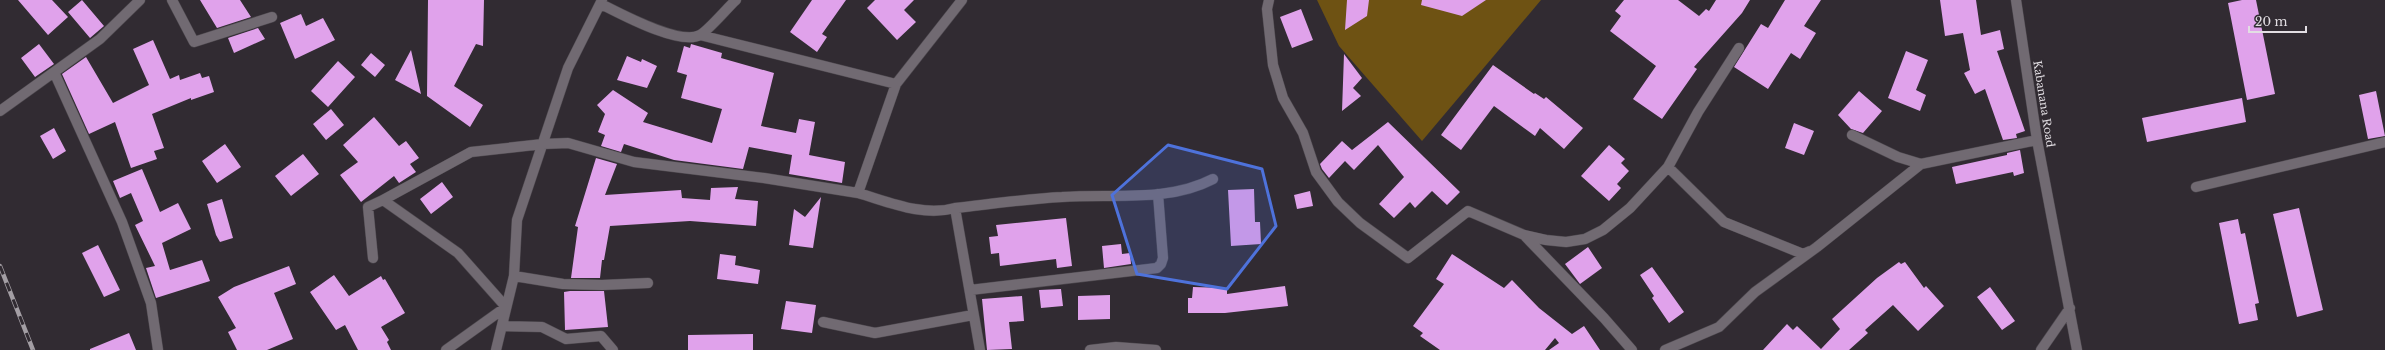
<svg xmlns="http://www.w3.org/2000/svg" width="2385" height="350" viewBox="0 0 2385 350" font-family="'Libre Baskerville',serif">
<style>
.green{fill:#6e5213}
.building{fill:#e0a2eb}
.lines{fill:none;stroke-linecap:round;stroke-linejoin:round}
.minor-casing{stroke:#4d484e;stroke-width:11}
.minor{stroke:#716a72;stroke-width:10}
.rail-casing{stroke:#a39ea4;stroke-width:4.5}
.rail{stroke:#312b32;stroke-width:3;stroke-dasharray:9;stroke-linecap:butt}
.marked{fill:#4e72db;fill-opacity:0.2;stroke:#4e72db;stroke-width:3;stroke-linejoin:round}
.labels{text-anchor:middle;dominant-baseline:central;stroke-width:4;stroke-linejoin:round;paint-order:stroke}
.street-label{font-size:11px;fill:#e2dee3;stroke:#312b32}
</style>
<rect width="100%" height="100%" fill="#312b32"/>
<!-- green -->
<path class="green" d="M1317 0H1541L1422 141 1339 46Z"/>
<!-- building -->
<path class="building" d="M18 0H52L68 17 48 35Z
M82 0 104 26 90 38 68 12Z
M200 0H240L251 17 217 28Z
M428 0H484L483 46 476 44 454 86 483 105 470 127 427 96Z
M812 0H846L822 34 827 37 817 52 790 32Z
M875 0H914L904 10 916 22 897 40 867 8Z
M1347 0H1369L1367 16 1345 30Z
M1422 0H1486L1462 16 1421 5Z
M1624 0H1678L1699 16 1706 9 1709 11 1716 0H1750L1742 13 1694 67 1697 69 1662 119 1633 99 1656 66 1610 31 1621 16 1615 11Z
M1785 0H1821L1804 26 1816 33 1800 59 1791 53 1768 89 1734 67 1761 24 1768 28Z
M1940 0H1976L1981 35 2000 30 2004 49 1997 51 2025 131 2016 134 2017 138 2003 140 1985 89 1975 94 1964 73 1970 70 1963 33 1945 36Z
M2242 0H2256L2275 94 2247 100 2228 3Z
M1301 9 1313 40 1292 48 1280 17Z
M301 14 306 26 323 18 335 40 295 59 280 23Z
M258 28 265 39 234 53 228 38Z
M153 40 170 79 179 75 180 80 200 73 202 78 209 76 214 92 191 100V98L152 114 164 148 154 151 157 159 131 168 115 122 89 134 62 74 86 57 113 103 149 85 133 49Z
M39 44 54 64 35 77 21 58Z
M691 44 722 53 721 58 774 73 761 126 796 133 799 119 815 122 809 155 845 162 842 183 789 174 792 155 749 147 743 169 674 160 624 144 621 152 601 146 605 135 598 132 605 114 597 105 613 90 648 113 643 122 712 143 722 109 681 98 687 75 677 72 684 46 690 48Z
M411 50 421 94 395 80Z
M1906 51 1928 60 1916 90 1926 95 1920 111 1888 98Z
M371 53 385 65 375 77 361 65Z
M1344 54 1362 78 1353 88 1361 96 1342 111Z
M627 56 641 62 642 59 657 66 647 88 617 80Z
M338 61 355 77 328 107 311 91Z
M1493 65 1534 94 1535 93 1544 99 1546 97 1583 128 1564 149 1540 128 1535 136 1494 106 1461 150 1441 135Z
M1859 91 1882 111 1863 133 1851 129 1838 115Z
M2376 91 2385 136 2368 139 2359 95Z
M2242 98 2246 122 2147 142 2142 118Z
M331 109 344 125 326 140 313 124Z
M374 117 399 146 406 141 419 158 410 164 416 172 399 183 394 176 361 202 340 175 358 162 343 145Z
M1388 122 1460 192 1447 205 1432 191 1415 208 1410 202 1394 218 1379 204 1404 177 1378 145 1354 170 1345 161 1329 178 1322 169 1320 164 1342 141 1352 150Z
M1794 123 1814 131 1804 155 1785 148Z
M54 128 66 151 53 159 40 136Z
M225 144 241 167 217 183 202 161Z
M1609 145 1625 159 1621 163 1629 171 1617 184 1621 188 1609 201 1581 176Z
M2020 150 2024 173 2014 176 2013 172 1956 184 1952 167 2007 155V153Z
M303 154 319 174 291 196 275 176Z
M596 158 617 164 605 195 681 190 682 198 710 200 711 188 738 187 735 199 758 201 756 226 690 221 610 226 604 260H602L600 278H571L578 227 575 226Z
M142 169 160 212 178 203 191 229 162 243 170 270 202 260 210 281 156 298 146 268 155 266 135 225 143 221 131 193 120 198 113 181Z
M442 182 453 197 431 214 420 199Z
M1254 189 1255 222H1260L1261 244 1231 246 1228 190Z
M1310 191 1313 206 1297 209 1294 195Z
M821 197 813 248 789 245 794 209 805 217Z
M222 199 233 238 220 242 216 235 207 204Z
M2299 208 2323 310 2297 317 2273 214Z
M1066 218 1072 266 1057 268 1056 259 1000 266 999 253 991 254 989 237 998 236 996 225Z
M2238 219 2241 234 2245 233 2259 303 2255 304 2258 320 2239 324 2219 223Z
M1121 244 1122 254 1130 253 1131 264 1104 268 1102 246Z
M98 245 120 290 104 297 82 253Z
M1588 247 1602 268 1580 284 1565 264Z
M720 254 736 256 735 265 760 270 758 284 717 279Z
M1452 254 1504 288 1512 280 1539 308 1572 334 1584 326 1600 350H1549L1559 343 1555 338 1545 350H1440L1420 336 1423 333 1413 326 1444 284 1436 279Z
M1899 262 1901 264 1905 262 1924 288 1926 286 1944 306 1918 331 1893 305 1865 330 1868 333 1849 350H1763L1787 324 1793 330 1797 326 1821 349 1840 329 1832 319 1877 278Z
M289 266 296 284 274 293 293 339 267 350H237L228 332 236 328 218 297 234 287Z
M1652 267 1684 312 1669 323 1652 298 1654 296 1640 275Z
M334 275 349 296 381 276 383 280 385 279 405 313 381 327 389 340 387 342 391 350H358L345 325 336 330 310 292Z
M1285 286 1288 306 1225 313H1188V298H1192L1193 287 1227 288V294Z
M1990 287 2015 321 2002 330 1977 297Z
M1061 289 1063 306 1041 308 1039 290Z
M570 291H604L608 327 565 330 564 292Z
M1110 295V319L1078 320V296Z
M1022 296 1024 321 1009 322 1012 349 987 350 982 299Z
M786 301 816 305 812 333 781 329Z
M129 333 136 350H90V349Z
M753 334V350H688V335Z"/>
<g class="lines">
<!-- minor casing -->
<g class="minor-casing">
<path id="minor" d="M172 0 194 42 272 17
M962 0 896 84 858 193C889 202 923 217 955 208 991 204 1026 199 1062 197 1112 193 1167 203 1213 179
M1269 0 1267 9 1273 65 1283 98 1303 133 1316 172 1338 202 1360 223 1408 258 1468 211 1524 235 1546 240 1566 242 1585 239 1603 230 1630 208 1668 167 1698 112 1739 48
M2016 0 2037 140 2077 350
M601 4C621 14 680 46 700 35 709 30 727 8 736 0
M700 35 896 84
M54 72 122 222 151 303 158 350
M0 111 100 39 140 0
M1852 135 1898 157 1921 164
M1668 167 1724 222 1803 254 1810 251
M2196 187 2385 142
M383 200 471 152 543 144 568 143 634 162 764 178 858 193
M955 208 980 350
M1524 235 1604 318 1632 350
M373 258 368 207 383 200 458 253 506 307 446 350
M514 276 563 284 602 285 648 283
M970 290 1157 268 1161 264 1163 258 1158 194
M823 322 875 333 973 315
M502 326 542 327 566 339 601 336 613 350
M496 350 514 276 517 220 568 68 602 0
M1090 350 1116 347 1156 350
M1665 350 1719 327 1755 292 1817 247 1921 164 2037 140
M2041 350 2070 308"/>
</g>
<!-- minor -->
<use href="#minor" class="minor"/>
<!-- rail casing -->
<g class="rail-casing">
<path id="rail" d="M0 266 33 350"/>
</g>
<!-- rail -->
<use href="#rail" class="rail"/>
</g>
<!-- marked area -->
<path class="marked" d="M1168 145 1262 169 1276 226 1227 289 1137 274 1112 195Z"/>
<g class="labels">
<!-- street labels -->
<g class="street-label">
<text transform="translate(2044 104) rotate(81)">Kabanana Road</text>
</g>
</g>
<!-- scale -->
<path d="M2249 26v6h57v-6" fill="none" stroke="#e2dee3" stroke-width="2"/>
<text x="2255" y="26" font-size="12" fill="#e2dee3" stroke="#312b32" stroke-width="3" paint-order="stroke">20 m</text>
</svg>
